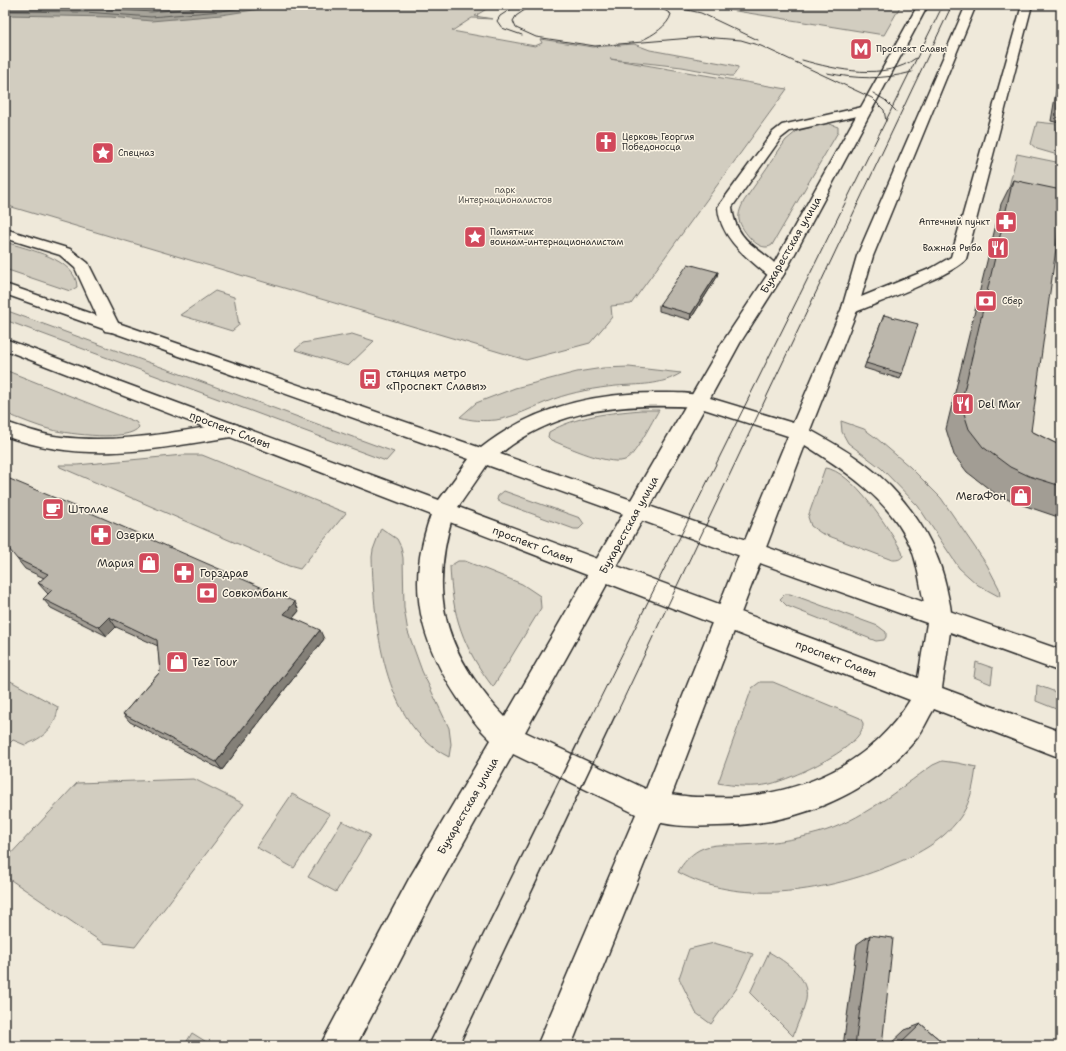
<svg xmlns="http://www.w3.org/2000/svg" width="1066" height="1051" viewBox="0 0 1066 1051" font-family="'Shantell Sans',sans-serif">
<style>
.green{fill:#d2cdc0;stroke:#7e7c76}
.water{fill:#a6a399;stroke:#75736d}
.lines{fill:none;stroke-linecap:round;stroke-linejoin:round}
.shore{stroke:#5c5b57;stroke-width:1}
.street-casing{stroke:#2b2b2b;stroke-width:3}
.secondary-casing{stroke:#2b2b2b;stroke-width:3}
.primary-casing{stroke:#2b2b2b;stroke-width:3}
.street{fill:#fcf5e5;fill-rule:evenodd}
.secondary{fill:#fcf5e5;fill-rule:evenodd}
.primary{fill:#fcf5e5;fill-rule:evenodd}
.tram-far1{stroke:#2b2b2b;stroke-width:1}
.tram{stroke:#2b2b2b;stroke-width:1.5}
.wall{fill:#a29d94;stroke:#2b2b2b}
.shaded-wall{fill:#848078;stroke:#2b2b2b}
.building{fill:#bcb7ac;stroke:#2b2b2b}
.labels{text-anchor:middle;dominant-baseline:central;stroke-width:3;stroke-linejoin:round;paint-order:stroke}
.far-poi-label{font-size:9px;fill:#2b2b2b;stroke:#fcf5e5;text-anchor:start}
.far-park-label{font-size:9px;fill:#555450;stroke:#fcf5e5}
.street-label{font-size:11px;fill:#2b2b2b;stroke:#fcf5e5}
.poi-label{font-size:11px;fill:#2b2b2b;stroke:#fcf5e5;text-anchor:start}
</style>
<rect width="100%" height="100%" fill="#efe9da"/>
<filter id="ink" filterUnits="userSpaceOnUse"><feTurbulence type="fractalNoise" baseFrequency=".025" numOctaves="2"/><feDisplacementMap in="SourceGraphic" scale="8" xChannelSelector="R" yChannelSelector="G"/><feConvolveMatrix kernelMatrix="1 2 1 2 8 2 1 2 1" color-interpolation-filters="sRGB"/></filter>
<g filter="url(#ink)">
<!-- green -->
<path class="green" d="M5 5H493L475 16 493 19 472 18 452 31 535 46 542 43 540 39 593 47 634 44 650 50 732 65 738 67V69L733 76H730L682 67 610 59 787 89 631 304 611 306 612 317 590 343 526 360 5 205Z
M699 5H901L884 35Z
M1037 122 1056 124V132L1061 133V156L1037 149 1031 144Z
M827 123 838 127V132L772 245C760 254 742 231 739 220 738 213 741 207 744 201L786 140 797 131Z
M1017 154 1061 163V206L1007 195Z
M5 242C27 249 77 259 77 287L70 291 5 269Z
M215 291 234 297 239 325 232 331 180 315Z
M5 310 394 452 386 461 5 320Z
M352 334 374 341 348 366 295 350 303 343Z
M629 367 681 373C660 386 640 384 616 386 596 388 573 392 554 399 535 406 516 417 496 420 484 421 471 421 460 417L476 403 515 388 577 372 603 368Z
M5 370 136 422 139 427C129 442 69 434 52 430 36 426 20 419 5 413Z
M641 410H659C652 421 636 454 627 459 613 468 566 446 551 440L548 437 549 432C576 416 609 413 641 410Z
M841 421 864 429 875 437 910 467 941 498 987 565 999 588 1000 597 978 585 959 568 918 506 881 468 848 443 842 432Z
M183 455H202L346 513 300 569 289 566 60 467 59 465H77Z
M825 468C852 470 890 530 902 552L903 556C900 560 897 560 892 560L821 533 811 526 808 517Z
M504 491 580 518 584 524 579 529H574L500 502 497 500 498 496Z
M381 528 397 539 401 547 403 558 404 608 408 632 422 671 449 728 451 744 449 757C382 724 374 623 372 557L373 550Z
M458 561H465L522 584 540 596 541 608 493 687C463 648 452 615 450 566Z
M785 594H790L878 626 886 632V637L884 640 876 641 787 606 780 599Z
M976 662 993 668 991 684 974 677Z
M5 678 58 707C56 728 43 738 25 745L13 740 5 748Z
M760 682H773L860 718 863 723C865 747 791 779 770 784 753 788 734 786 718 783L752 688Z
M1037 685 1061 694V711L1036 701Z
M942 761 958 763 976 767C974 783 971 800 963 813 946 841 913 857 884 868 823 892 738 906 678 872 683 863 690 855 699 850 712 843 726 845 740 845 767 844 793 840 818 833 861 821 897 790 933 765Z
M194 779 244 804 135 947 103 943 5 876V860L77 783Z
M292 794 330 814 294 868 256 847Z
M342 821 370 835 336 892 308 877Z
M714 943 753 954 737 988 711 1024 696 1013 679 978 689 949Z
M769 952C786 962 810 977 806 1000 803 1012 797 1024 793 1036L750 993Z
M192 1033 213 1046H184Z"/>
<!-- water -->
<path class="water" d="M5 5H286L221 15 151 21 111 17 5 15Z"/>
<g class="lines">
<!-- shore -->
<path class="shore" d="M5 6 86 7 151 12 227 5
M5 11 86 12 151 17 221 11 259 5"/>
<!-- street casing -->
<g class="street-casing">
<path id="street" d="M1022 5H1032L966 259C955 274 877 303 856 312L850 313 844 312 842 308 844 304 932 268 951 257Z
M867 106 871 107 873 110 871 113 790 131 781 138 732 207C736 247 766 248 784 274L782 277H770C748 258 720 239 718 207L773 132 782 125Z
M5 229 70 249 88 263 120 327 117 331 111 332 105 331 102 327 75 268 60 255 5 238Z
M5 422C24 428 42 435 61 437 118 444 175 432 231 423L238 425 241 430 238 435 231 437C151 450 84 464 5 436Z"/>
</g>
<!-- secondary casing -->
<g class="secondary-casing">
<path id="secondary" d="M918 5H928L784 274 740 343 710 398 793 423 842 308 857 256 966 5H976L873 256 858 308 810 430C828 440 846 450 862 462 903 492 935 536 946 586 948 599 954 613 949 624L940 627 931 624C921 603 921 574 912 550 893 502 846 471 805 445L667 807 571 1046H537L636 814 513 754 432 899 356 1046H320L410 877 491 740C477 727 467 712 457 697 426 650 410 601 422 546 425 532 429 518 435 505L443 503 451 505 454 511C435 573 436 624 474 679 483 692 493 705 505 717L722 343 768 274ZM704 409 788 436 741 550 646 789 525 732Z"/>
</g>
<!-- primary casing -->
<g class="primary-casing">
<path id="primary" d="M5 284 481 448C531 408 593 393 656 393 672 393 689 392 705 397L707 401 705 405 698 407C627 403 557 407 500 454L1061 650V672L950 632 942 688 1061 732V758L934 709C928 718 924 729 917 738 868 797 793 825 718 826 693 827 666 827 643 817L639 807 643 797C662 789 683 798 703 797 718 797 734 798 749 796 815 788 875 758 910 700L5 350V339L439 500 469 459 5 294ZM487 465 927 623 918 678 458 507Z"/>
</g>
<!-- street -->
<use href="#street" class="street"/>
<!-- secondary -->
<use href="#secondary" class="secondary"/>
<!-- primary -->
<use href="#primary" class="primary"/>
<!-- tram-far1 -->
<path class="tram-far1" d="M517 5 500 16 497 21 502 28 522 35
M532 5 516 16 513 21 516 28 536 37 595 46 703 37 741 40 761 46 872 98 884 110 886 121
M665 5 701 13 758 40
M642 40C652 36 669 25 671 14L656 5
M802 60C837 70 885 81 916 58
M827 73C856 79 883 80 912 72
M873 93 885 100 896 111
M591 717 943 5
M615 717 952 5"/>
<!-- tram -->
<path class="tram" d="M428 1046 591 716
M459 1046 615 716"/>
</g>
<!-- wall -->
<path class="wall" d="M1061 62V133L1057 132 1059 123 1051 121Z
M1013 180 1031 431 1055 443 1061 445V518L1011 501 993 492 967 472 954 455 946 429 1001 204Z
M717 277 690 320 659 311V305Z
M884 315 902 374 900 379 864 368Z
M17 559 299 611 293 618 324 639 222 770 130 722 123 714 160 672 158 646 116 627 107 636 51 608 43 599 48 594 47 593 38 583 44 578 25 569Z
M870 935 882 1046H843L857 944Z
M921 1024 947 1046H888L905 1030Z"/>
<!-- shaded-wall -->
<path class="shaded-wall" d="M718 272 717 277 690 320 691 314Z
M295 602 299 611 288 623 284 614Z
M109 617 116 627 107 636 99 627Z
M320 630 324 639 222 770 216 762Z"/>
<!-- building -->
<path class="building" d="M1061 95V105H1059Z
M1013 180 1061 190V212L1031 431 1055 443 1061 445V486L1029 476 1010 467 983 447 969 429 961 404Z
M688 264 718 272 691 314 659 305Z
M884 315 918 324 902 374 866 363Z
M5 477 91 513 295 602 284 614 320 630 216 762 123 714 160 672 157 640 109 617 99 627 43 599 52 590 38 583 48 574 17 559 5 544Z
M870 935 893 938 882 1046H855Z
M921 1024 947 1046H898Z"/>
</g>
<!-- icons -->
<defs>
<g id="metro-square" transform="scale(1.15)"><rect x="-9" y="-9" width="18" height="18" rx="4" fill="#d1495b" stroke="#fcf5e5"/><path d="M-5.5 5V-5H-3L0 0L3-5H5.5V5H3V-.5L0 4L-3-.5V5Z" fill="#fff"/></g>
<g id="church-square" transform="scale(1.15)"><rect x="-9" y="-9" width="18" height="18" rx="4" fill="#d1495b" stroke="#fcf5e5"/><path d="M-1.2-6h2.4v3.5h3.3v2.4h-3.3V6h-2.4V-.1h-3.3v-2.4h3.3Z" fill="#fff"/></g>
<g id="sight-square" transform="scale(1.15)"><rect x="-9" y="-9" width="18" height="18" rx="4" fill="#d1495b" stroke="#fcf5e5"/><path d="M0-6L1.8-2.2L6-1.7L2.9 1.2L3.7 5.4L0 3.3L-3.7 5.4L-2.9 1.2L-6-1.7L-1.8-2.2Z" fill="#fff"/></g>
<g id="pharmacy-square" transform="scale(1.15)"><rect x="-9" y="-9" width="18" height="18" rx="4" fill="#d1495b" stroke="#fcf5e5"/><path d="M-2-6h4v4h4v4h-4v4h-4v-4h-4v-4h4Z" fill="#fff"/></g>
<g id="restaurant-square" transform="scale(1.15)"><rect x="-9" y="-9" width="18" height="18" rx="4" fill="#d1495b" stroke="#fcf5e5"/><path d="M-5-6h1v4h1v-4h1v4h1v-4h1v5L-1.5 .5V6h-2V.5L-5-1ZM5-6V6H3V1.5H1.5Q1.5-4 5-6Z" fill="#fff"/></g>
<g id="bank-square" transform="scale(1.15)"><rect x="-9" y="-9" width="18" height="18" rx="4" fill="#d1495b" stroke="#fcf5e5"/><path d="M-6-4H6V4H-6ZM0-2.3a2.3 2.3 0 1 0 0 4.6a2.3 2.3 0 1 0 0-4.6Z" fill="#fff"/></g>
<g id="bus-square" transform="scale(1.15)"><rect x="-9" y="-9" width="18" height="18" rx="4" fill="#d1495b" stroke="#fcf5e5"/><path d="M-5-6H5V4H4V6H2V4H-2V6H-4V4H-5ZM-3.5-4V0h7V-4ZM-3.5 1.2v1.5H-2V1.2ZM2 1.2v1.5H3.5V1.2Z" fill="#fff"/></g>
<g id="shop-square" transform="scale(1.15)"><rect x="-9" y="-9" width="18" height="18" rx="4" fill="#d1495b" stroke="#fcf5e5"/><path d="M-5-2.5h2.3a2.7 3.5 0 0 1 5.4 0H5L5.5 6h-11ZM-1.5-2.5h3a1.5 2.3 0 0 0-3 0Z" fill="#fff"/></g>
<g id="cafe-square" transform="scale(1.15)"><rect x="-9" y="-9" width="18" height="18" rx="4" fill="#d1495b" stroke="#fcf5e5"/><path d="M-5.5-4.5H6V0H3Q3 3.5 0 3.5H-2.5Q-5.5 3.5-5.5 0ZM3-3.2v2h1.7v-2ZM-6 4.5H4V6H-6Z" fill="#fff"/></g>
</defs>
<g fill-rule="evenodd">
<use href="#metro-square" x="861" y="49"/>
<use href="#church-square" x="606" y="142"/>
<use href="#sight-square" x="103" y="153"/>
<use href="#pharmacy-square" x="1006" y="222"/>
<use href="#sight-square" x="475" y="237"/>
<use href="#restaurant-square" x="998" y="248"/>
<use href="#bank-square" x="986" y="301"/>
<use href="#bus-square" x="370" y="379"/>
<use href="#restaurant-square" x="963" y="404"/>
<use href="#shop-square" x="1021" y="496"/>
<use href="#cafe-square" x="53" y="509"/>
<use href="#pharmacy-square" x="101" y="535"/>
<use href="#shop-square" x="149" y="563"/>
<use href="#pharmacy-square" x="184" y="573"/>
<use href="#bank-square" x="207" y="593"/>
<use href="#shop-square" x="177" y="662"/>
</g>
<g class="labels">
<!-- far-poi labels -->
<g class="far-poi-label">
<text x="876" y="49">Проспект Славы</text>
<text x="622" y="137">Церковь Георгия<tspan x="622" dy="10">Победоносца</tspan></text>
<text x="118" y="153">Спецназ</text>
<text x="990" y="222" text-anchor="end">Аптечный пункт</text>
<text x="490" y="232">Памятник<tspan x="490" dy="10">воинам-интернационалистам</tspan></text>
<text x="982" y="248" text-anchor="end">Важная Рыба</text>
<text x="1002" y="301">Сбер</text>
</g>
<!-- far-park labels -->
<g class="far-park-label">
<text x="505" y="190">парк<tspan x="505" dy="10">Интернационалистов</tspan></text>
</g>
<!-- street labels -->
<g class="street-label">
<text transform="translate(791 245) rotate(-60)">Бухарестская улица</text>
<text transform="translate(230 430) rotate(21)">проспект Славы</text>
<text transform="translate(629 525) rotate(-61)">Бухарестская улица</text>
<text transform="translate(533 545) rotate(21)">проспект Славы</text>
<text transform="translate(836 659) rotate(21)">проспект Славы</text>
<text transform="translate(468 806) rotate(-60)">Бухарестская улица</text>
</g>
<!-- poi labels -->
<g class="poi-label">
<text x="386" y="373">станция метро<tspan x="386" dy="13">«Проспект Славы»</tspan></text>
<text x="978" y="404">Del Mar</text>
<text x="1006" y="496" text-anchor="end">МегаФон</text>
<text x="68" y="509">Штолле</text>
<text x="116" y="535">Озерки</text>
<text x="134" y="563" text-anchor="end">Мария</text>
<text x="200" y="573">Горздрав</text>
<text x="222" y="593">Совкомбанк</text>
<text x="192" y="662">Tez Tour</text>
</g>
</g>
<!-- margin -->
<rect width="1066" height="1051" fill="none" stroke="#fcf5e5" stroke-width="20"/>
<rect x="10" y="10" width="1046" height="1031" fill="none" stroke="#2b2b2b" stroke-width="1.5" filter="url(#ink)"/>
</svg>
